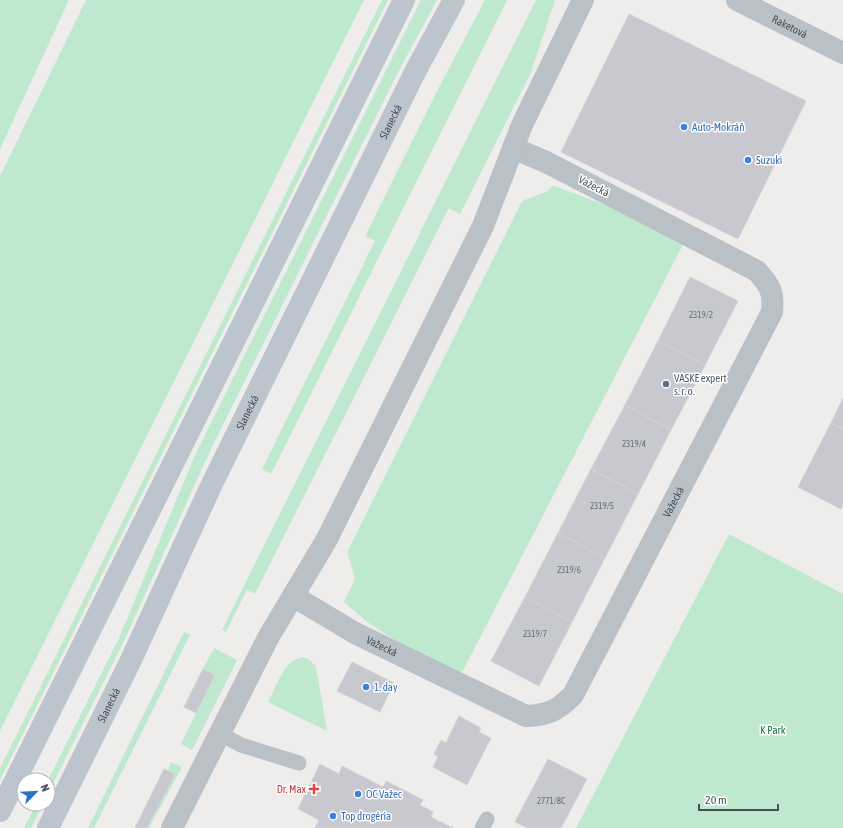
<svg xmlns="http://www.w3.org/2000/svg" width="843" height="828" viewBox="0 0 843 828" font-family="'Asap Condensed',sans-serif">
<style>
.green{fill:#bfe9ce}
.building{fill:#c7c9cf;stroke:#d1d3d7}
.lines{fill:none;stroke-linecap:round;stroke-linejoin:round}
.lane{stroke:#b9c1c7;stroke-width:15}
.street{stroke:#b9c1c7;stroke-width:22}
.secondary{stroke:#bcc5ce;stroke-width:22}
.shop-dot{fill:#3f7fe0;stroke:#fff;stroke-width:1.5}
.service-dot{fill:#5c6f8a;stroke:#fff;stroke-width:1.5}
.health-dot{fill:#e0444e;stroke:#fff;stroke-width:1.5}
.labels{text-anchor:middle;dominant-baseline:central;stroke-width:3;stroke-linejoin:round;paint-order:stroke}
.number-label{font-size:9px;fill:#676e75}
.street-label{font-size:11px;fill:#475057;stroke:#fff}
.shop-label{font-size:11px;fill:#366cbe;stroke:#fff;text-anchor:start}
.service-label{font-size:11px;fill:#4e5e75;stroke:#fff;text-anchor:start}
.park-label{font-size:11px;fill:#207047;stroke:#fff}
.health-label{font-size:11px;fill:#be3a42;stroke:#fff;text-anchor:end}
</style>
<rect width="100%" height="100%" fill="#efecec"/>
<!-- green -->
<path class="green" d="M0 0H69L0 149Z
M86 0H364L0 731V176Z
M382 0H388L0 780V768Z
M421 0H437L398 72 211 449 124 641 48 794V780L119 638 195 455Z
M485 0H507L271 474 262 469 375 241 365 236 437 91Z
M536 0H555L531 72 460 214 449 208 255 594 247 590 226 632 222 630Z
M554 186 688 235 457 682 366 621 344 602 355 578 347 552 522 201 548 191 551 187Z
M729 534 843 594V828H576Z
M184 632 190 635 94 828H88Z
M214 648 237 660 192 750 181 744 215 675 203 669Z
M303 657 310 660 316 667 327 731 268 702C276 688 284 659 303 657Z
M171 762 182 767 149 828H147L175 774 168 770Z
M36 804H43L31 828H24Z"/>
<!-- building -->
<path class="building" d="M629 14 806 101 738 239 561 152Z
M690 277 738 301 705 365 658 341Z
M658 341 705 365 671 430 625 405Z
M843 398V429L831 423Z
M625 405 671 430 638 494 591 469Z
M831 423 843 429V505L841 509 798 487Z
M591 469 638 494 605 558 558 533Z
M558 533 605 558 572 622 525 597Z
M525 597 572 622 539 686 491 661Z
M352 662 394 683 380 712 337 691Z
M203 669 215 675 196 713 184 707Z
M459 716 481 728 479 732 491 738 467 785 433 767 438 757 434 754 441 740 446 743Z
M548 759 587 779 561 828H527L515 822Z
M320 764 339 774 342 766 383 787 386 781 423 800 420 805 433 812 431 817 453 828H315L319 820 298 809Z
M164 769 175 774 147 828H135Z"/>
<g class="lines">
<!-- lane -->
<path class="lane" d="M220 734 241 745 299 763
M482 828 487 819"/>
<!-- street -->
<g class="street">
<path id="s1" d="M737 0 843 53"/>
<path id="s2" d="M293 596 355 633 526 716C548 715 557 711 573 695L772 312C774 291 770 286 757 271L546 162 513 148"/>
<path d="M172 828 268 638 327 539 483 226 522 125 583 0"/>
</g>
<!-- secondary -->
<g class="secondary">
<path d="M0 811 404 0"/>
<path id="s3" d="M48 828 131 660 211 486 415 72 454 0"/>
</g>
</g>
<!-- markers -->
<g class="shop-dot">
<circle cx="684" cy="127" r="4"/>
<circle cx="748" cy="160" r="4"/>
<circle cx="366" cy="687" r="4"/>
<circle cx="358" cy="794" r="4"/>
<circle cx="333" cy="816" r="4"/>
</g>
<circle class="service-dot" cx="666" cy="384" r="4"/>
<path class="health-dot" d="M312 783h4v4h4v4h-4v4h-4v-4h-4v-4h4z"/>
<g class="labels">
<!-- number labels -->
<g class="number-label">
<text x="701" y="315">2319/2</text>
<text x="634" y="444">2319/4</text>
<text x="602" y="506">2319/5</text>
<text x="569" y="570">2319/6</text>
<text x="535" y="634">2319/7</text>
<text x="551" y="801">2771/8C</text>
</g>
<!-- street labels -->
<g class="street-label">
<text stroke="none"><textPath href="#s1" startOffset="59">Raketová</textPath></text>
<text stroke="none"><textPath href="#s3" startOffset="785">Slanecká</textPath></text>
<text transform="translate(594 186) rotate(27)">Važecká</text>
<text stroke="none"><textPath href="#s3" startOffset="461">Slanecká</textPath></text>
<text stroke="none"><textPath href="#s2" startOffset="533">Važecká</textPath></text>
<text stroke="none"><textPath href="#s2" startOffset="102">Važecká</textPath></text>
<text stroke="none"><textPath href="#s3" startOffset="137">Slanecká</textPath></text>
</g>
<!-- shop labels -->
<g class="shop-label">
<text x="692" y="127">Auto-Mokráň</text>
<text x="756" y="160">Suzuki</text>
<text x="374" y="687">1. day</text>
<text x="366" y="794">OC Važec</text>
<text x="341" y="816">Top drogéria</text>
</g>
<!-- service labels -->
<g class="service-label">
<text x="674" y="378">VASKE expert<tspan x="674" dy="13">s. r. o.</tspan></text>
</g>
<!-- park labels -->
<g class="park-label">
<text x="773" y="730">K Park</text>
</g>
<!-- health labels -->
<g class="health-label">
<text x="306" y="789">Dr. Max</text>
</g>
</g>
<!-- north arrow -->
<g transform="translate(36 792) rotate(66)"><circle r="19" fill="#ffffff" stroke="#b5b9bc"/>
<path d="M0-3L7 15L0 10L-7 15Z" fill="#2d72c9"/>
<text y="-6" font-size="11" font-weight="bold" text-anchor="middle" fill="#475057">N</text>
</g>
<!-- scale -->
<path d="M699 804v6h79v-6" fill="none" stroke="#475057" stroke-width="2"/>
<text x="705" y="804" font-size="12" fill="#475057" stroke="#ffffff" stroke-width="3" paint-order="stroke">20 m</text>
</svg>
